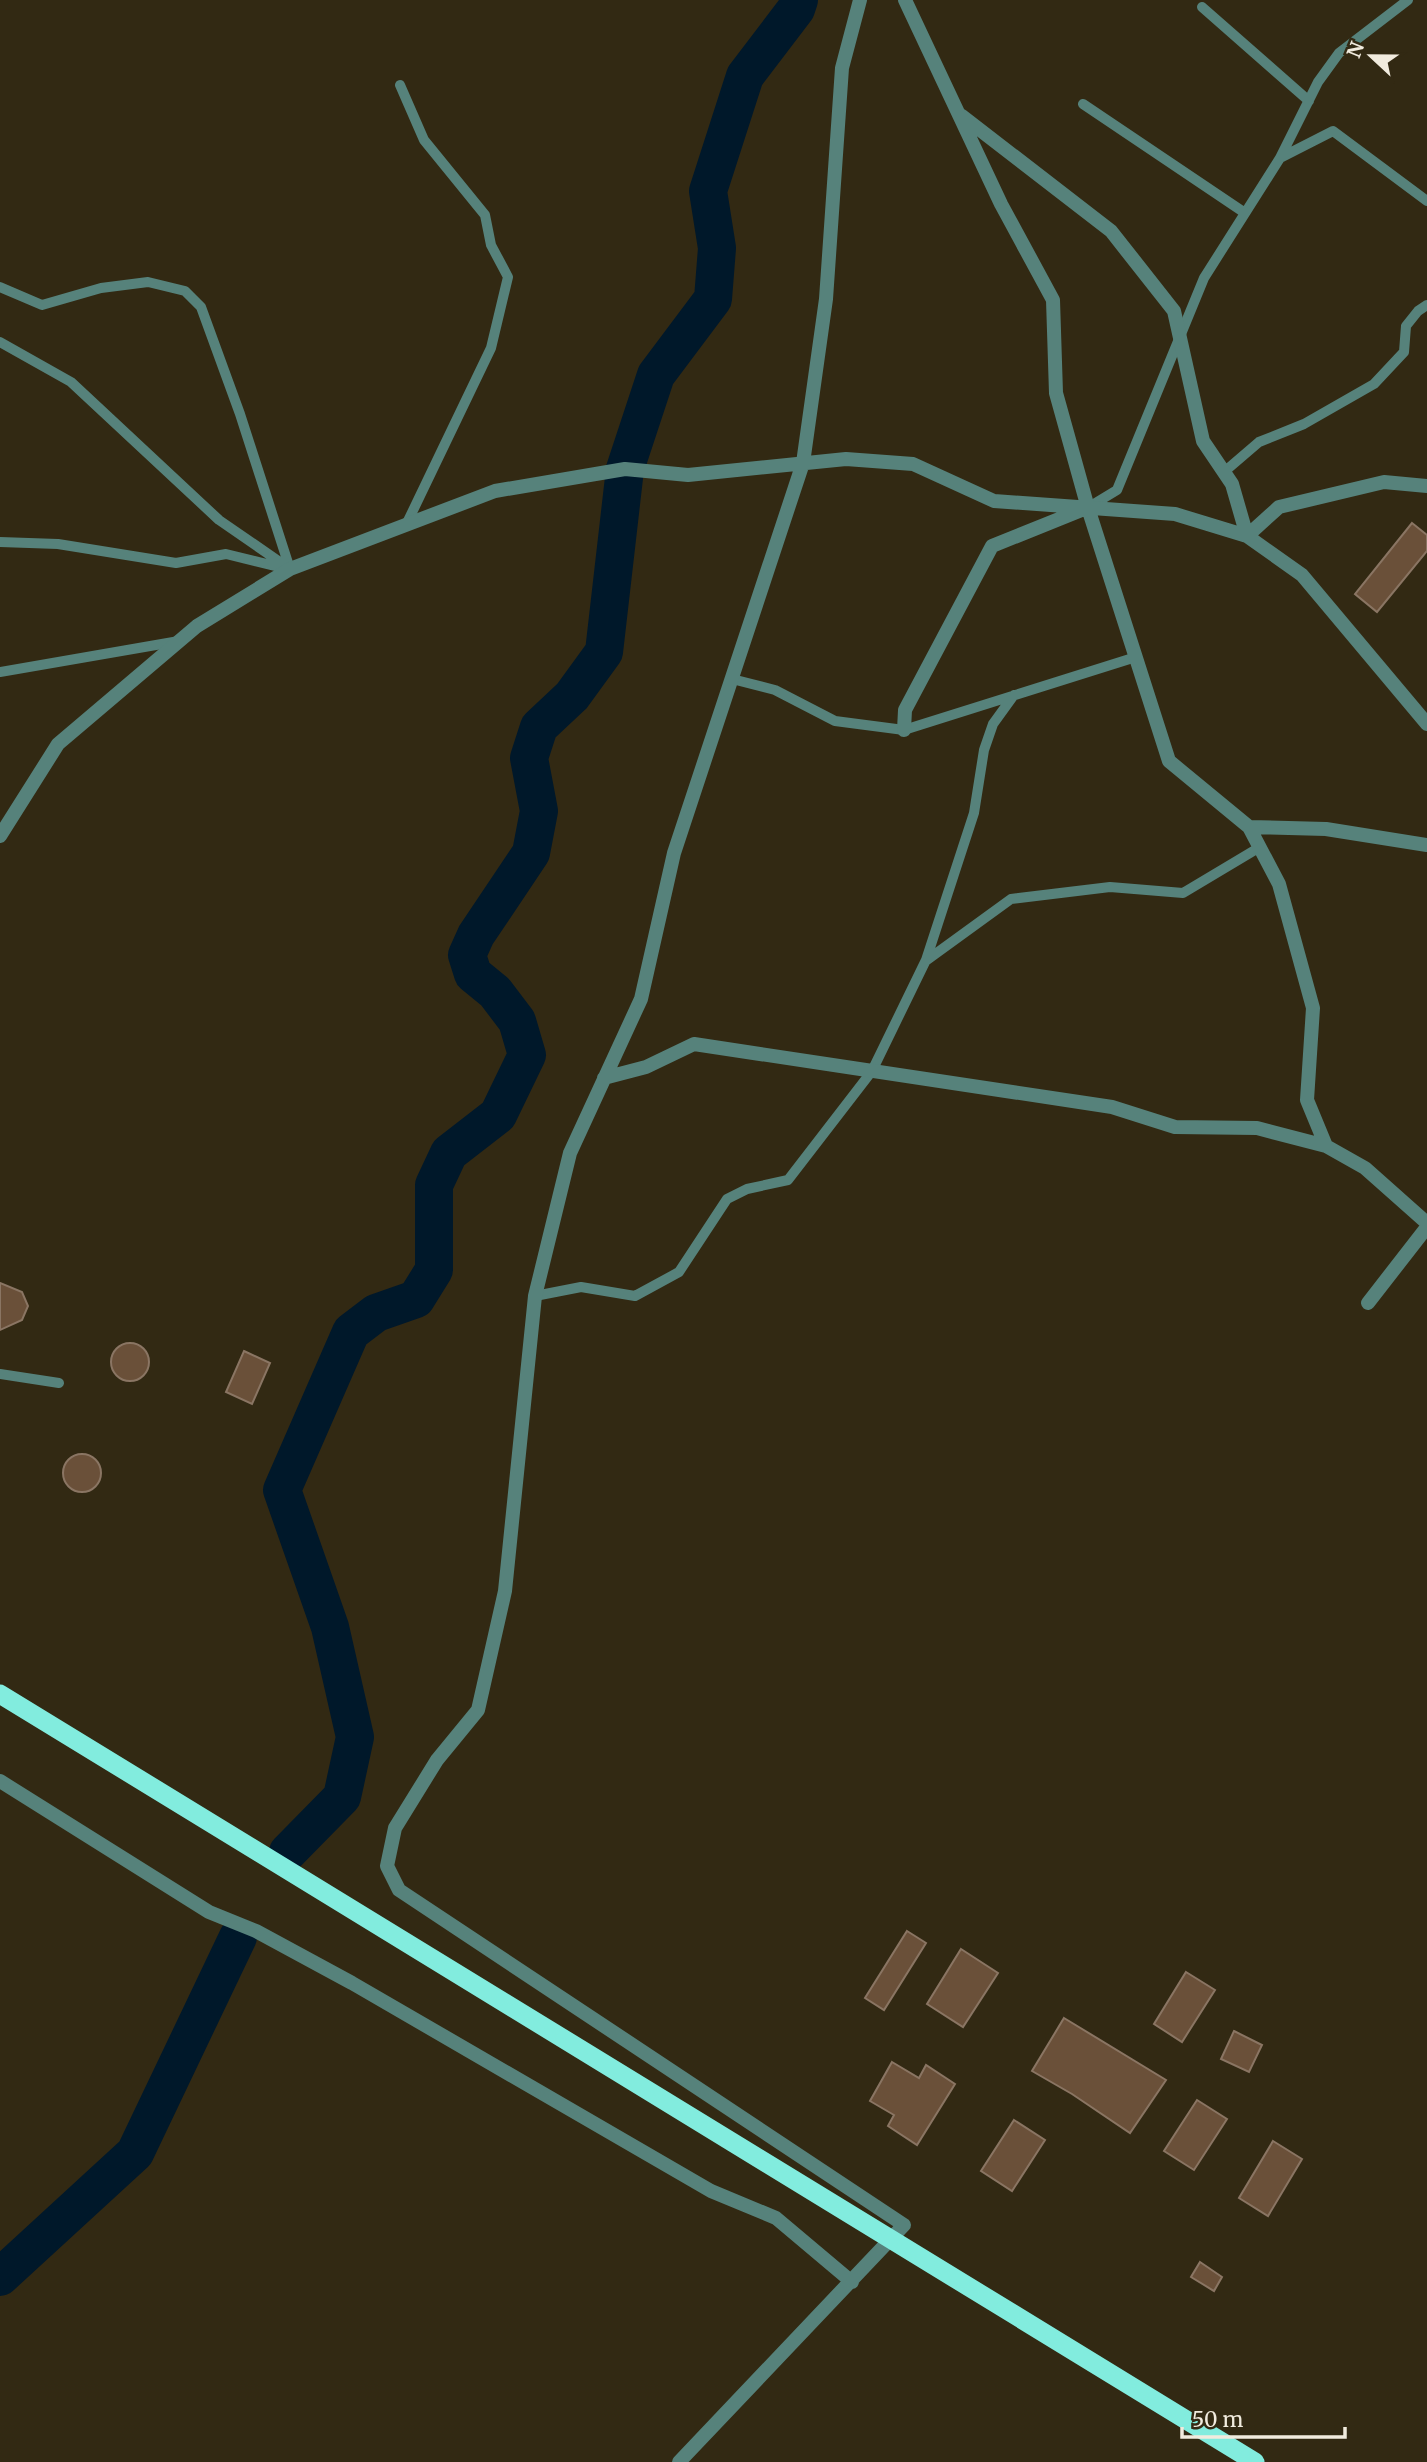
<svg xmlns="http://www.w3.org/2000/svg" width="1427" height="2462" viewBox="0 0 1427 2462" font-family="Merriweather,serif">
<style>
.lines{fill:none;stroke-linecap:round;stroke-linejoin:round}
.river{stroke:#00182a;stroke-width:38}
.building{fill:#6a5039;stroke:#8a7563;stroke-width:2}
.service{stroke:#56827b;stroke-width:10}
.minor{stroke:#56827b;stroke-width:14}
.trunk{stroke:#82ecde;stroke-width:19}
</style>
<rect width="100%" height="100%" fill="#322913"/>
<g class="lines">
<!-- river -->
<path class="river" d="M288 1852 342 1797 355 1737 330 1627 282 1490 351 1332 376 1313 416 1299 434 1270V1185L449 1153 498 1115 527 1055 517 1021 495 992 473 974 467 955 476 935 531 853 539 811 529 758 539 727 572 696 604 652 625 469 656 375 713 299 717 248 708 191 745 76 796 9 799 0
M0 2277 135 2153 238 1937"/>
</g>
<!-- building -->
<path class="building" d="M1412 523 1427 535V551L1377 612 1355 594Z
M0 1283 22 1292 28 1306 22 1320 0 1330Z
M111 1362a19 19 0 1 1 38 0a19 19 0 1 1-38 0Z
M244 1351 270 1363 252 1404 226 1392Z
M63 1473a19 19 0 1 1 38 0a19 19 0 1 1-38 0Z
M907 1931 926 1943 884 2010 865 1998Z
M961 1949 998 1973 963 2027 927 2004Z
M1186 1972 1215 1990 1182 2042 1154 2024Z
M1064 2018 1166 2080 1130 2133 1072 2094 1032 2071Z
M1234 2031 1262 2045 1249 2072 1221 2059Z
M892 2062 919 2078 926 2065 955 2084 917 2145 888 2126 894 2115 870 2101Z
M1197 2100 1227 2119 1194 2170 1164 2151Z
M1014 2120 1045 2140 1012 2191 981 2171Z
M1273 2141 1302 2159 1268 2216 1239 2198Z
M1200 2262 1222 2277 1214 2291 1191 2277Z"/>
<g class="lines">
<!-- service -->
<path class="service" d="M1202 7 1309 101
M400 85 424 140 485 215 491 245 508 277 491 348 406 525
M1083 104 1245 213
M1280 158 1318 82 1339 53 1408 0
M0 287 42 305 101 288 148 282 185 291 201 307 240 414 290 569
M0 342 71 382 219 520 290 569
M1224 472 1259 442 1304 424 1374 384 1404 352 1406 326 1418 311 1427 305
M1089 507 1117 490 1204 278 1280 158 1333 131 1427 201
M0 542 58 544 176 563 226 554 283 568
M0 672 179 641
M732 679 775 690 835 721 904 730 1136 657
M927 960 1011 899 1110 887 1183 893 1260 847
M535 1296 581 1287 635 1296 679 1272 727 1199 747 1189 788 1180 872 1071 926 960 974 813 984 750 993 724 1014 695
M0 1374 59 1383"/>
<!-- minor -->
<path class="minor" d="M905 0 1001 204 1053 300 1056 393 1088 508 1169 761 1249 827 1279 884 1313 1008 1307 1100 1326 1146
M962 116 1111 231 1174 311 1203 441 1232 484 1247 536 1279 507 1384 482 1427 486
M904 730 905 710 992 546 1084 509
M1249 827 1326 829 1427 845
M0 836 58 744 197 626 290 569 495 491 625 469 688 475 846 459 913 464 994 501 1175 514 1247 536 1302 575 1427 724
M604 1078 646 1067 694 1044 1112 1107 1175 1127 1257 1128 1326 1146 1365 1168 1427 1223
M1368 1303 1427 1227
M0 1781 209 1912 256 1931 352 1983 711 2191 776 2218 852 2282
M679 2462 904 2225 399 1890 387 1866 395 1828 437 1760 478 1710 505 1591 535 1296 570 1153 641 999 674 853 803 463 826 299 842 68 860 0"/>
<!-- trunk -->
<path class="trunk" d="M0 1694 1255 2462"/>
</g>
<!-- north arrow -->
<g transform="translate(1371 56) rotate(292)" stroke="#322913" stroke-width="5" paint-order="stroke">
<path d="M0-5L12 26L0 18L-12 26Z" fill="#f1ebde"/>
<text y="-10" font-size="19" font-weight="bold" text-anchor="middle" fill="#f1ebde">N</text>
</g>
<!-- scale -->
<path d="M1182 2427v10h163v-10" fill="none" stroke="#f1ebde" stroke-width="3.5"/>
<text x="1192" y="2427" font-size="21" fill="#f1ebde" stroke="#322913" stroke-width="5" paint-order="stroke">50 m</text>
</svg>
